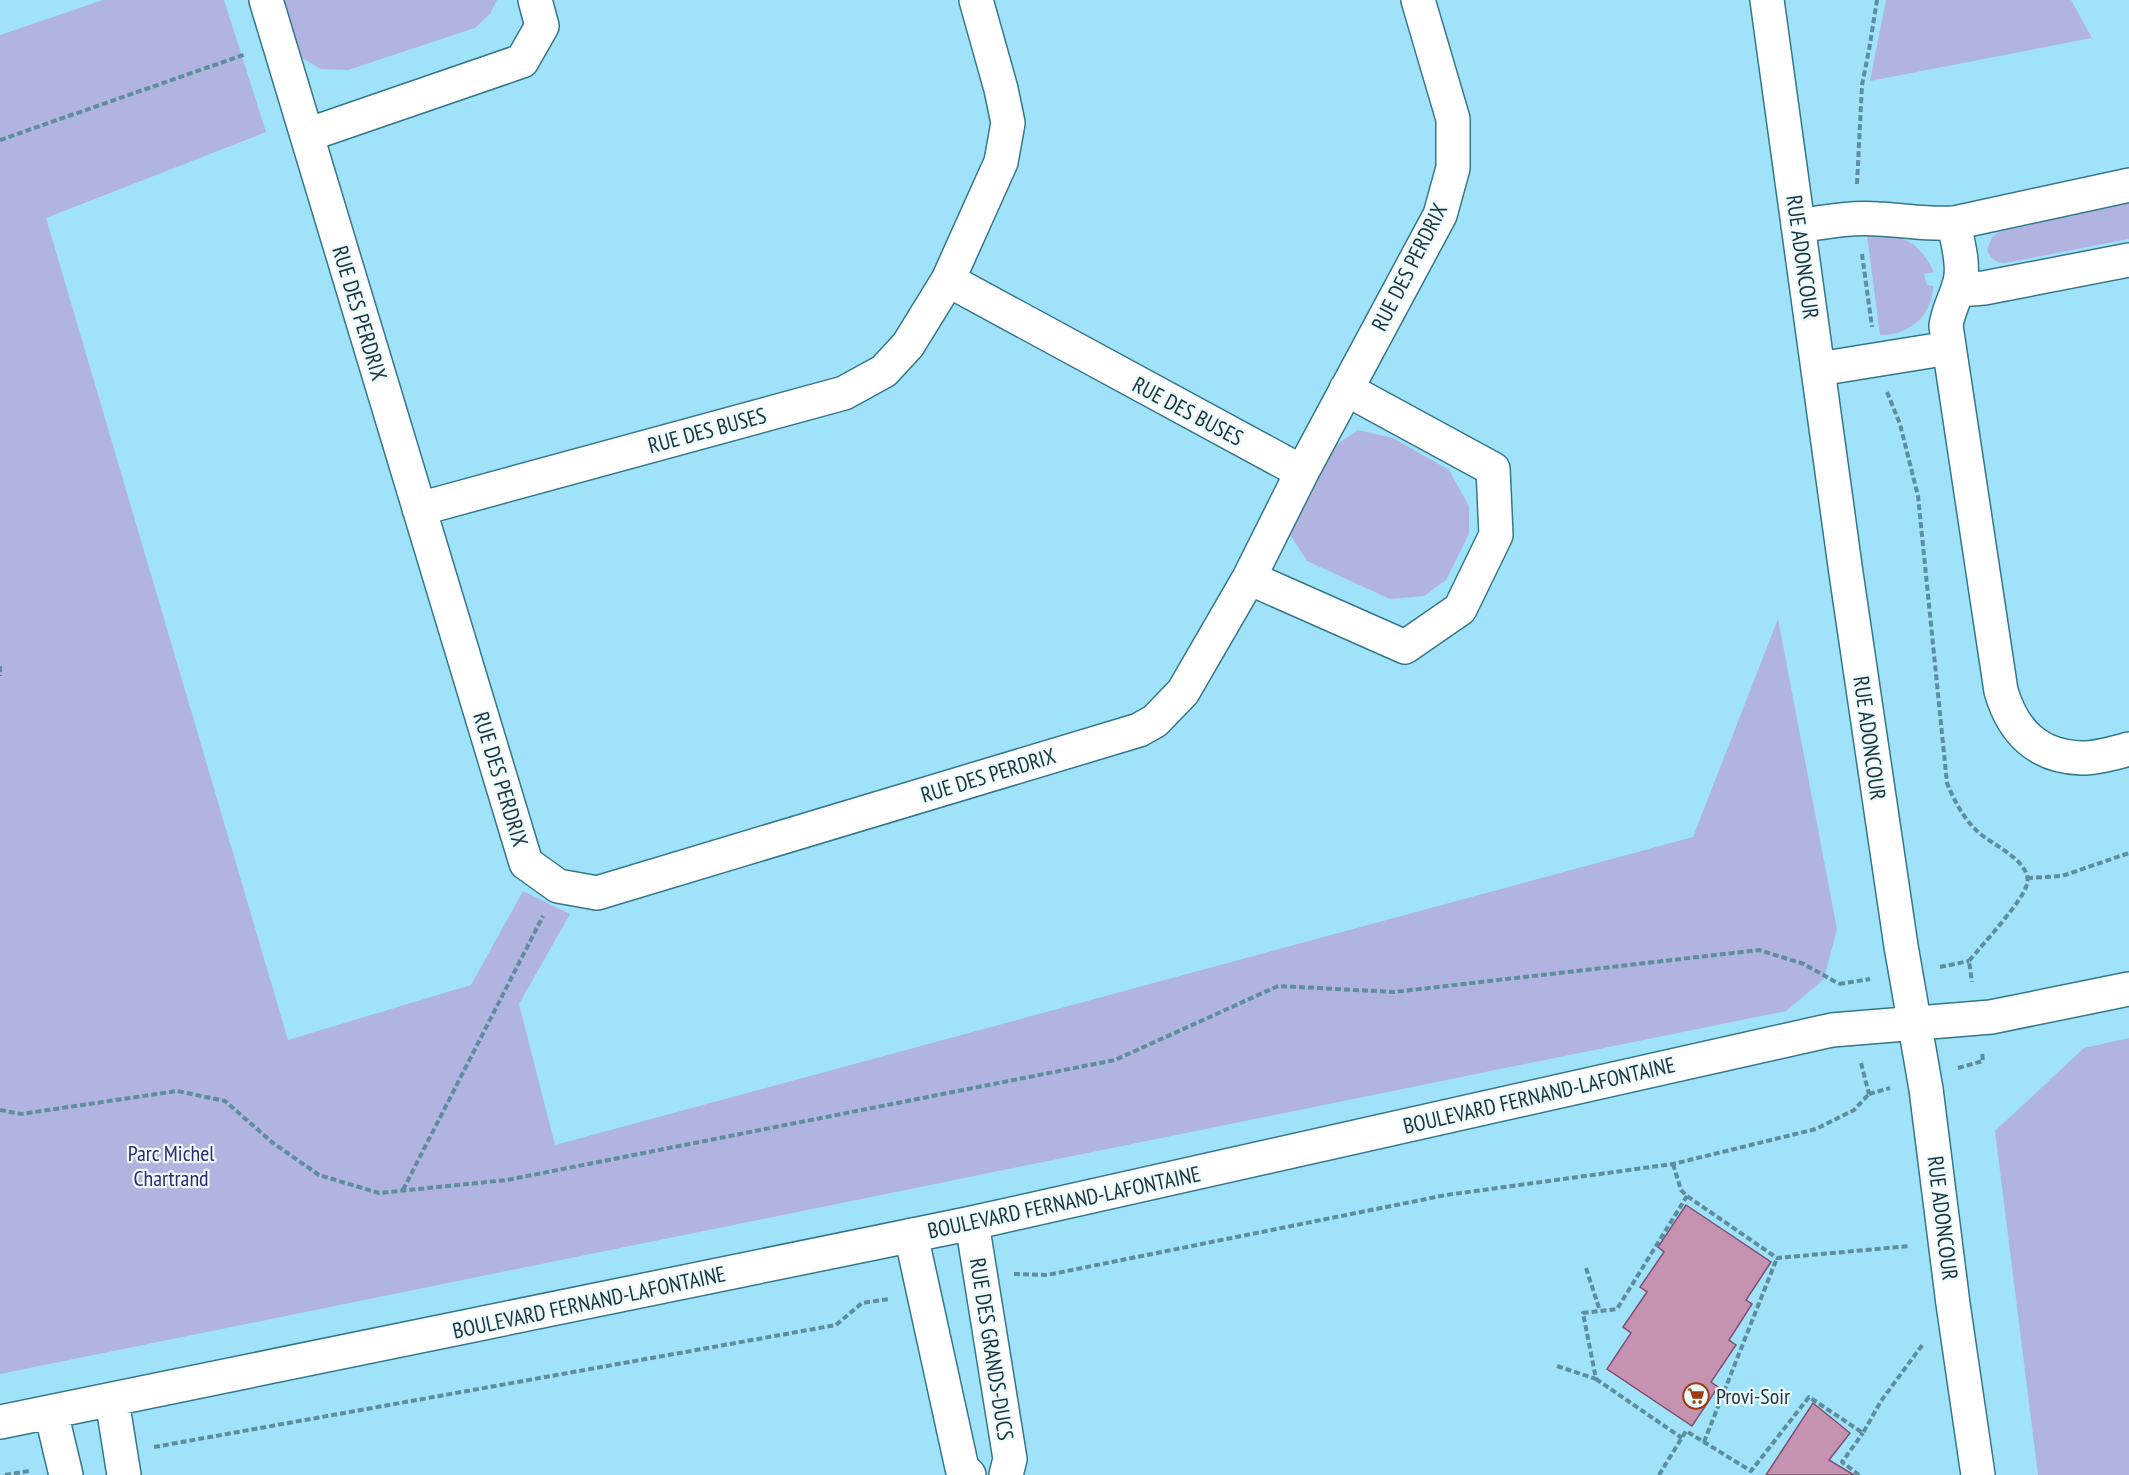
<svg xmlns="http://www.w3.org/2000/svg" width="2129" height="1475" viewBox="0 0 2129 1475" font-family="'PT Sans Narrow',sans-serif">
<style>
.green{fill:#b1b4e0}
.building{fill:#c592b2;stroke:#7e506e;stroke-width:1.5}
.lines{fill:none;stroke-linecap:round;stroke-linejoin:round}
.minor-casing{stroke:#34778b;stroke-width:36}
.path{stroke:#5e8e9e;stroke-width:4;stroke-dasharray:6 3;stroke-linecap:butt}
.minor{stroke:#fff;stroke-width:33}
.labels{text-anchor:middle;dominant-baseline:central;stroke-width:4.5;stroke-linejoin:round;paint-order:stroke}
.street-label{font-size:22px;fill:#19353e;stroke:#edfafe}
.park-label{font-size:22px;fill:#302976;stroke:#edfafe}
.poi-label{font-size:22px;fill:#19353e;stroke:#edfafe;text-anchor:start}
</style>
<rect width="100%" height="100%" fill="#9fe2f9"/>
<!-- green -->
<path class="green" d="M103 0H224L266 132 46 218 288 1040 471 985 523 891 570 914 519 1004 555 1145 1693 837 1778 619 1837 929 1824 979 1786 1011 0 1374V35Z
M276 0H497L490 14 475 28 348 70 321 69 302 58 289 39Z
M1886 0H2071L2092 38 1870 81Z
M2129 201V239L2005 263C1995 263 1991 259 1987 250L1992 237 1999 232Z
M1867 235C1903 235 1917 239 1934 272L1924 274 1927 285 1933 286C1933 315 1909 336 1880 335Z
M1358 430 1393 438 1449 470 1469 506V534L1446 580 1424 596 1390 599 1307 561 1291 536 1294 510 1325 452Z
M2129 1038V1475H2038L1995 1131 2084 1048Z"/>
<!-- building -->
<path class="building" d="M1686 1205 1771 1262 1746 1300 1752 1304 1729 1340 1736 1345 1711 1382 1718 1387 1692 1426 1607 1369 1631 1333 1623 1327 1647 1292 1640 1287 1664 1252 1658 1247Z
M1813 1403 1850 1433 1829 1460 1854 1475H1766Z"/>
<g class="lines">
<!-- minor casing -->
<g class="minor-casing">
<path id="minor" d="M266 0 526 863 558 886 597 893 1139 730 1155 721 1183 692 1249 578 1302 472 1440 215 1453 168V119L1418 0
M1767 0 1846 573 1901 946 1926 1089 1953 1304 1978 1475
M307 135 522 61 542 26 535 0
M1954 223C1957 240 1963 259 1961 276 1959 293 1948 308 1946 326L2001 691C2013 732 2038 757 2082 758 2098 758 2114 753 2129 749
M1798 226C1825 222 1851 217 1878 219 1904 220 1928 225 1954 223L2129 185
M948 280 1302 472
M1958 290 1984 288 2129 260
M1819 369 1949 348
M419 509 844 393 884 371 908 345 948 280 1001 162 1008 123 1001 89 976 0
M1249 578 1405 647 1460 609 1496 535 1493 469 1346 389
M972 1223 1010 1459 1006 1475
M911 1235 962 1468 969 1475
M112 1400 124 1475
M51 1412 66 1475
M0 1422 972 1223 1832 1030 1991 1017 2129 989"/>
</g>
<!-- path -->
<path class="path" d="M0 140 246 54
M1857 184 1862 85 1869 50 1877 0
M1862 254 1872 327
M1887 392 1900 424 1918 496 1947 783C1954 800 1962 816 1976 830 1988 843 2033 861 2027 884 2023 901 1982 945 1969 961L1972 982
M0 666V676
M2027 878 2062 876 2129 853
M1940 967 1969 961
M1839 984 1870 979
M1861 1063 1869 1094
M1958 1068 1983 1061 1982 1052
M1869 1094 1890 1088
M0 1110 21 1114 177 1091 225 1101 273 1143 319 1175 379 1193 507 1180 1115 1060 1278 986 1394 992 1759 950 1804 964 1839 984
M1673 1164 1681 1190 1687 1196 1777 1258 1910 1246
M403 1190 543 916
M1586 1268 1600 1311
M1014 1274 1047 1275 1446 1195 1673 1164 1816 1129 1854 1110 1869 1094
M1557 1366 1596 1379 1583 1313 1617 1309 1687 1196
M1596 1379 1682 1438
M1704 1442 1777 1258
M154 1447 836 1325 862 1303 889 1299
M5 1475 29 1471
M1659 1475 1686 1431 1751 1471 1809 1397 1863 1433 1881 1401 1923 1344
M1859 1475 1842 1462 1863 1433"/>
<!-- minor -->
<use href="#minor" class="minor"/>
</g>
<!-- icons -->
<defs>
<g id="supermarket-ring" transform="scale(1.35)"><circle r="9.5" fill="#edfafe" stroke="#9f3b09" stroke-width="1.5"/><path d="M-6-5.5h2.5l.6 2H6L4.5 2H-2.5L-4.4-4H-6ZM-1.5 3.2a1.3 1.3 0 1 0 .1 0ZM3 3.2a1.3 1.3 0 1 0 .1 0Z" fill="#9f3b09"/></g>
</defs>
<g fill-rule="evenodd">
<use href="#supermarket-ring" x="1696" y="1396"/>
</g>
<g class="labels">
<!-- street labels -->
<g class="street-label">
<text transform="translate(1803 257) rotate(82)">RUE ADONCOUR</text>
<text transform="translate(1409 267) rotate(-63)">RUE DES PERDRIX</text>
<text transform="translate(360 313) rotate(73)">RUE DES PERDRIX</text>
<text transform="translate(1188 411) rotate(28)">RUE DES BUSES</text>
<text transform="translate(707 430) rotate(-15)">RUE DES BUSES</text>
<text transform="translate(1870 738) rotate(82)">RUE ADONCOUR</text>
<text transform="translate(988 775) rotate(-17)">RUE DES PERDRIX</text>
<text transform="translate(501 779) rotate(73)">RUE DES PERDRIX</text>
<text transform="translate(1539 1095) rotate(-13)">BOULEVARD FERNAND-LAFONTAINE</text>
<text transform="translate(1064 1202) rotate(-12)">BOULEVARD FERNAND-LAFONTAINE</text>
<text transform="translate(1943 1218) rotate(83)">RUE ADONCOUR</text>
<text transform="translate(589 1302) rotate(-12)">BOULEVARD FERNAND-LAFONTAINE</text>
<text transform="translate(992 1349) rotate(81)">RUE DES GRANDS-DUCS</text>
</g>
<!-- park labels -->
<g class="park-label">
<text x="171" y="1153">Parc Michel<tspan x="171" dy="25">Chartrand</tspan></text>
</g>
<!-- poi labels -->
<g class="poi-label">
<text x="1716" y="1396">Provi-Soir</text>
</g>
</g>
</svg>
